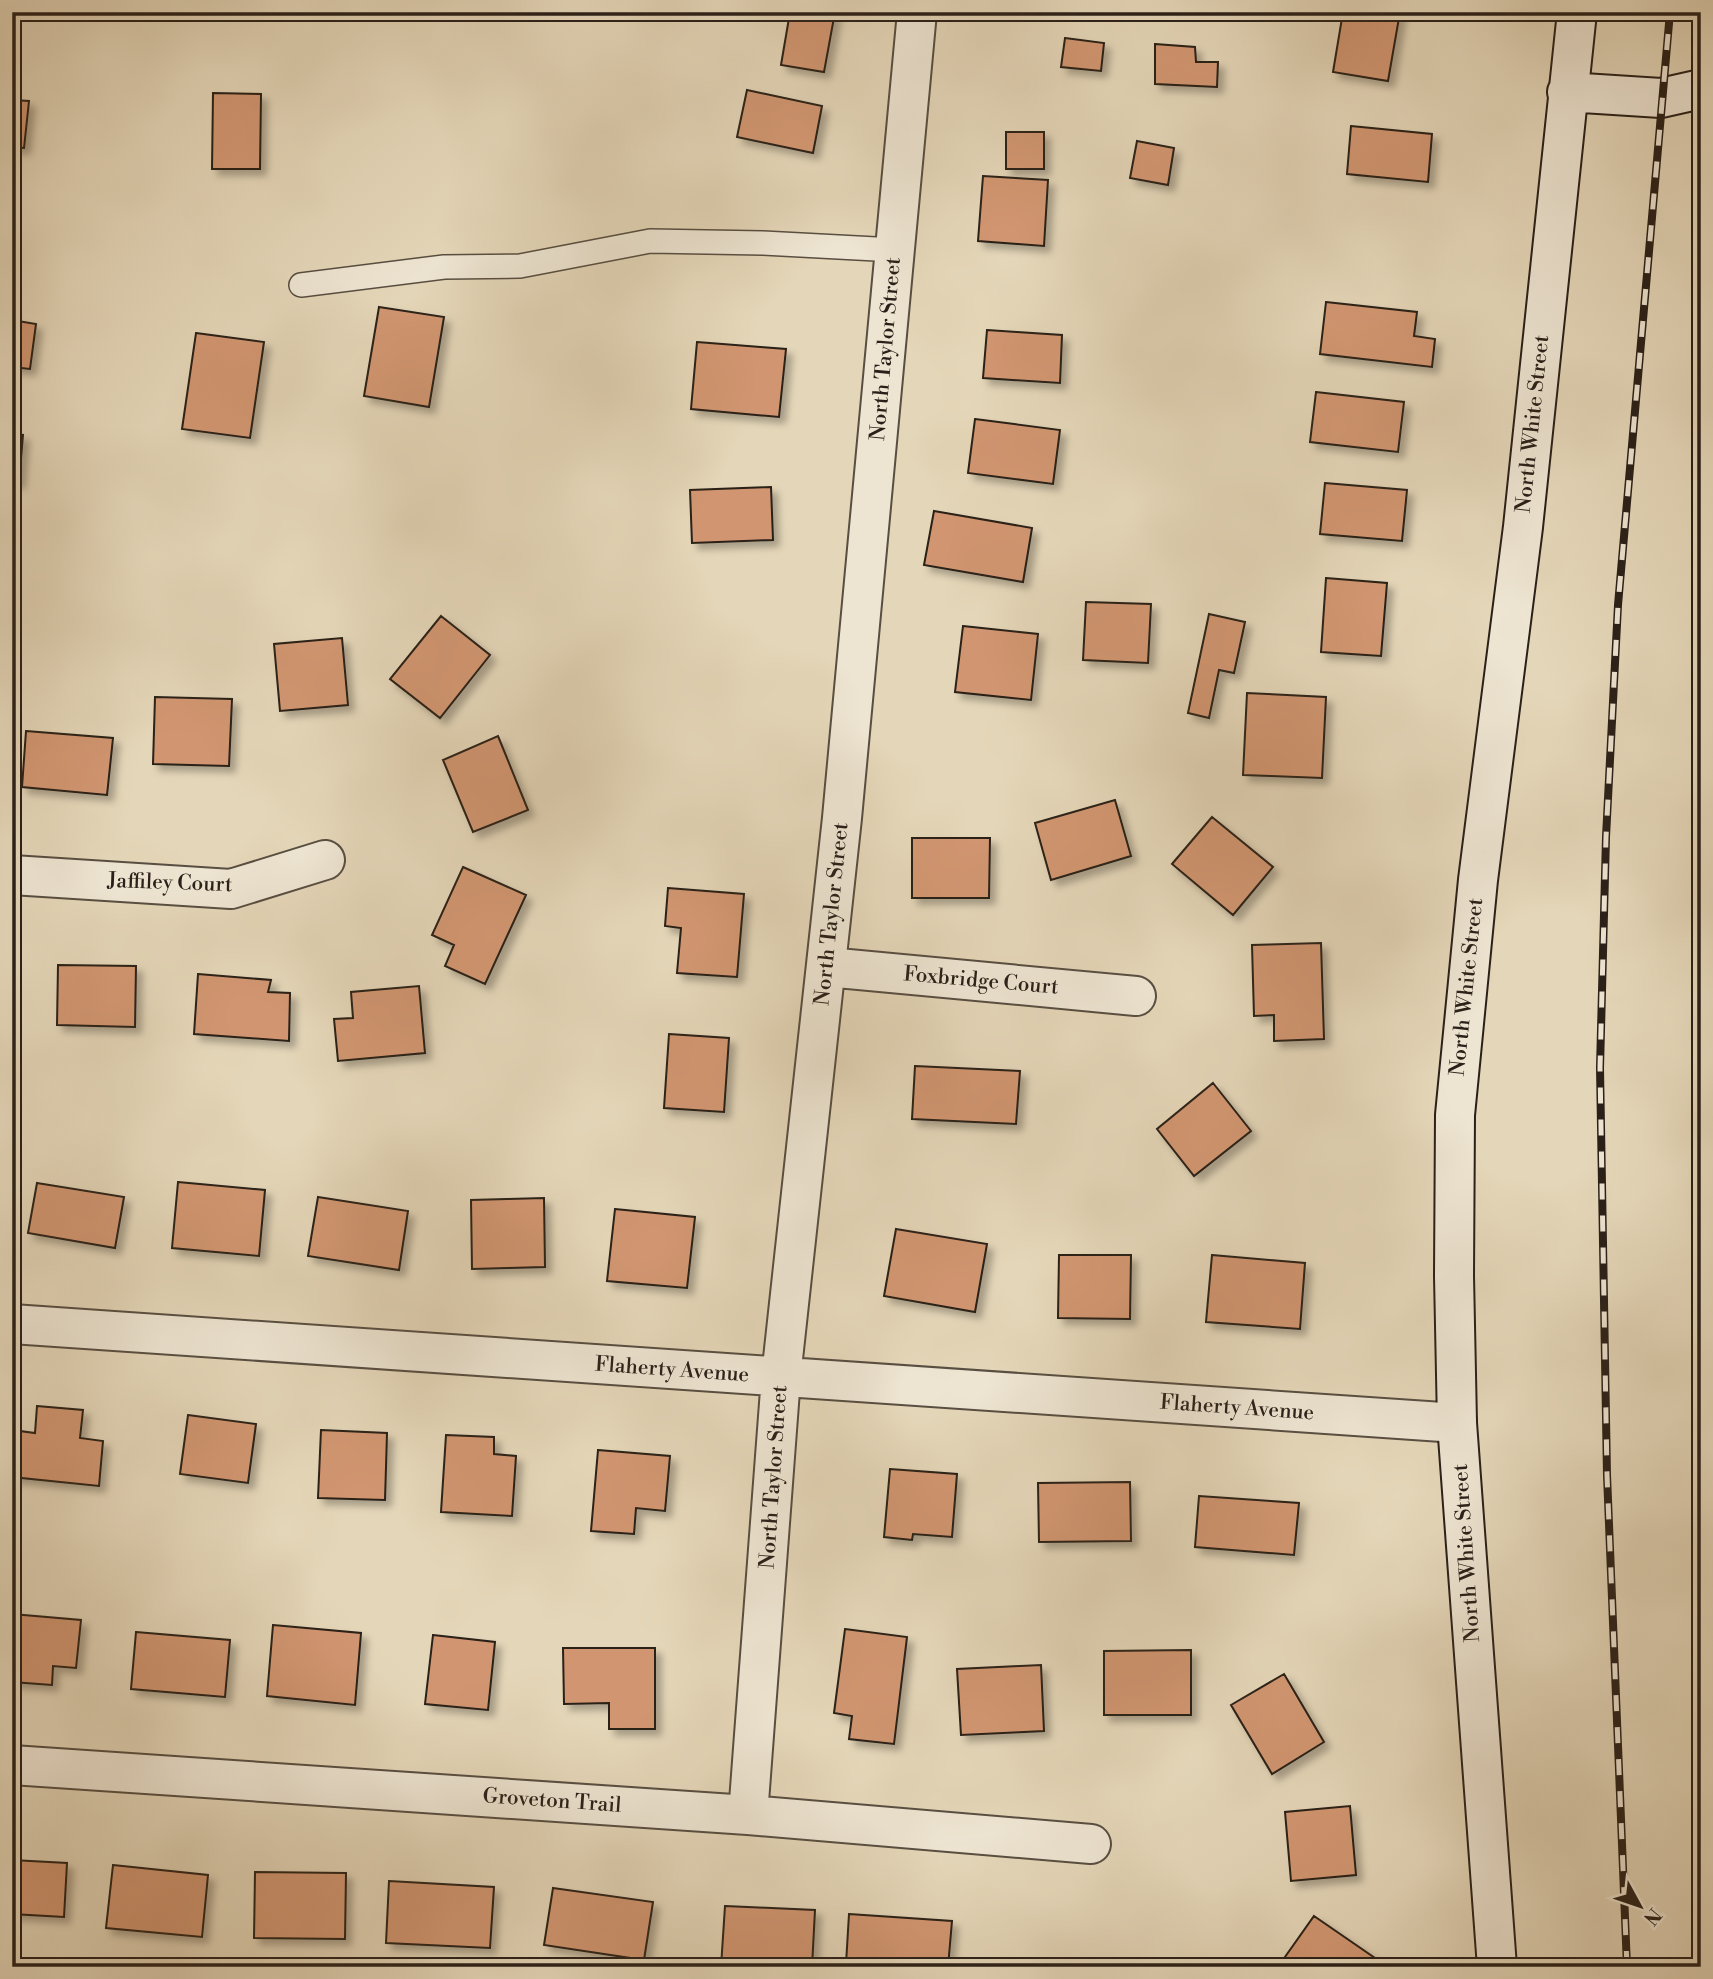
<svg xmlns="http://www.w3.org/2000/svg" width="1713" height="1979" viewBox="0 0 1713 1979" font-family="'Libre Bodoni',serif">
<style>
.building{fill:#d19671;stroke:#2a2019;stroke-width:2;filter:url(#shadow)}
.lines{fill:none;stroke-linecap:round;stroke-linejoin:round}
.lane-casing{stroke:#584e41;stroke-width:26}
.street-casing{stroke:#584e41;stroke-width:42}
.secondary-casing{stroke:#2a2019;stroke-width:42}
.lane{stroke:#ede4d1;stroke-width:23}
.street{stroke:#ede4d1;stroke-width:38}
.secondary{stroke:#ede4d1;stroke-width:38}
.rail-casing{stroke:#2a2019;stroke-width:8}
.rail{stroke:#ede4d1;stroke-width:5;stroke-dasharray:16;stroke-linecap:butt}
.labels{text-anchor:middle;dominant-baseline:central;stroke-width:7;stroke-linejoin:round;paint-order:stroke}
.street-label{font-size:21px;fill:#2a2019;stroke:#ede4d1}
</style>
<defs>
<filter id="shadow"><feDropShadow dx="6" dy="6" stdDeviation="3.5" flood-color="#0004"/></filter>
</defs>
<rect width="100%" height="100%" fill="#e4d6b8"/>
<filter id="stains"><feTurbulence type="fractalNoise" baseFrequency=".00286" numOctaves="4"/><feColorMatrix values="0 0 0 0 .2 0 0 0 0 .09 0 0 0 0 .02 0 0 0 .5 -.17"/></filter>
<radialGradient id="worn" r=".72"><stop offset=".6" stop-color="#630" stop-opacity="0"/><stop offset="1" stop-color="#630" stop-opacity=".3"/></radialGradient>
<!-- building -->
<path class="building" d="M790 12H835L824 72 781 65Z
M1343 12H1400L1388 81 1333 72Z
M1065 38 1104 43 1101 71 1061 67Z
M1155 44 1195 47 1196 62H1218L1217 87 1155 84Z
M747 90 822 106 813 153 737 137Z
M213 93 261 94 260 169H212Z
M12 100 29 101 24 148 12 147Z
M1351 126 1432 134 1428 182 1347 174Z
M1006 132H1044V169H1006Z
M1137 141 1174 148 1168 185 1130 178Z
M983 176 1048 180 1044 246 978 241Z
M1326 302 1417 312 1414 336 1435 339 1432 367 1320 354Z
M379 307 444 317 429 407 364 396Z
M12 320 36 324 30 369 12 367Z
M987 330 1062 335 1060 383 983 378Z
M196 333 264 342 250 438 182 429Z
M697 342 786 349 779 417 691 409Z
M1316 392 1404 402 1398 452 1310 442Z
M975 419 1060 430 1053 484 968 473Z
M12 434 23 435 19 482H12Z
M1325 483 1407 490 1402 541 1320 534Z
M771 487 773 540 692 543 690 490Z
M934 511 1032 528 1023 582 924 565Z
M1326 578 1387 583 1381 656 1321 652Z
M1086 602 1151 604 1148 663 1083 660Z
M1209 614 1245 622 1234 673 1219 670 1209 718 1188 713Z
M441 616 490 655 440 718 390 679Z
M963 626 1038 634 1031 700 955 692Z
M342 638 348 705 280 711 274 644Z
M1247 693 1326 697 1322 778 1243 775Z
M155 697 232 699 229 766 153 764Z
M26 731 113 738 107 795 22 787Z
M498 736 528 810 473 832 443 760Z
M1115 800 1131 856 1051 880 1035 823Z
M1212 817 1273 867 1233 915 1172 864Z
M912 838H990L989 898H912Z
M463 867 526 895 485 984 445 966 454 945 432 935Z
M668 888 744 894 737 977 677 973 681 928 665 926Z
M1321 943 1324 1039 1274 1041V1015L1254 1016 1252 945Z
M58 965 136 966 135 1027 57 1025Z
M198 974 271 980 268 992 290 993 289 1041 194 1034Z
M419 986 425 1053 338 1061 334 1019 353 1018 351 992Z
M669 1034 729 1038 724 1112 664 1108Z
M915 1066 1020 1071 1016 1124 912 1119Z
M1213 1083 1251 1131 1194 1176 1157 1129Z
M178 1182 265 1190 259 1256 172 1248Z
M37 1183 124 1197 115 1248 28 1233Z
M318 1197 408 1211 399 1270 308 1256Z
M544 1198 545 1267 472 1269 471 1200Z
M615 1209 695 1217 687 1288 607 1281Z
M896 1229 987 1244 975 1312 884 1296Z
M1059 1255H1131L1130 1319 1058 1318Z
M1212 1255 1305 1263 1300 1329 1206 1322Z
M37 1406 83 1410 80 1438 103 1441 99 1486 12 1477V1430L35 1433Z
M188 1415 256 1424 248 1483 180 1474Z
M321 1430 387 1433 385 1500 318 1498Z
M446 1435 494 1437V1454L516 1456 512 1516 441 1512Z
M598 1450 670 1456 665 1511 636 1508 634 1534 591 1531Z
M890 1469 957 1474 952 1537 913 1534 912 1540 884 1537Z
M1130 1482 1131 1541 1039 1542 1038 1483Z
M1199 1496 1299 1503 1294 1555 1195 1547Z
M12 1614 81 1620 76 1668 53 1666 52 1685 12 1682Z
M273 1625 361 1633 355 1705 267 1696Z
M845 1629 907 1637 894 1744 849 1739 852 1716 834 1713Z
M136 1632 230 1640 225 1697 131 1689Z
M433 1635 495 1642 488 1710 425 1704Z
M563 1648H655V1729H609V1703L564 1704Z
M1191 1650V1715H1104V1651Z
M1041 1665 1044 1731 961 1735 957 1669Z
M1284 1674 1324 1742 1272 1774 1231 1705Z
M1350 1806 1356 1875 1291 1881 1285 1812Z
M12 1860 67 1863 64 1917 12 1914Z
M113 1865 208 1875 202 1937 106 1928Z
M255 1872 346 1873 345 1939 254 1938Z
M389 1881 494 1887 490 1948 386 1943Z
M553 1888 653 1902 644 1960 544 1945Z
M725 1906 815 1910 812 1967H721Z
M849 1914 952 1921 948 1967 846 1964Z
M1314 1916 1388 1967H1284L1280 1964Z
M979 1959 1082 1967H978Z"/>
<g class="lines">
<!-- lane casing -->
<g class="lane-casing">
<path id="lane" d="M301 285 444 267 520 266 650 241 763 243 895 250"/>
</g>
<!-- street casing -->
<g class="street-casing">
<path id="street" d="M12 875 231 889 325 860
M827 967 1136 996
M12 1324 1457 1423
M12 1765 748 1815 1091 1844
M748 1815 781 1377 842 818 917 12"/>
</g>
<!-- secondary casing -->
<g class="secondary-casing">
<path id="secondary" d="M1567 92 1661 98 1701 89
M1497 1967 1457 1423 1454 1276 1455 1115 1478 880 1523 527 1577 12"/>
</g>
<!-- lane -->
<use href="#lane" class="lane"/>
<!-- street -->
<use href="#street" class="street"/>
<!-- secondary -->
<use href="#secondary" class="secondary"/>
<!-- rail casing -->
<g class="rail-casing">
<path id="rail" d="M1627 1967 1607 1475 1600 1068 1606 837 1618 605 1670 12"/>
</g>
<!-- rail -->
<use href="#rail" class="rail"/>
</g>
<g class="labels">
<!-- street labels -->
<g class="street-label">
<text transform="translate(886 349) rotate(-85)">North Taylor Street</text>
<text transform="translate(1533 424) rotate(-84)">North White Street</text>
<text transform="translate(170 883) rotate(2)">Jaffiley Court</text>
<text transform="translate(832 914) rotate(-84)">North Taylor Street</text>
<text transform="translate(981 981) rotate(5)">Foxbridge Court</text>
<text transform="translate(1467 987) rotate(-84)">North White Street</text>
<text transform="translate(672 1370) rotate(4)">Flaherty Avenue</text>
<text transform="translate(1237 1408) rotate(4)">Flaherty Avenue</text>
<text transform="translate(774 1477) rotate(-86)">North Taylor Street</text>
<text transform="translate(1467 1553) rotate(-94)">North White Street</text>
<text transform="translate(552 1801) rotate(4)">Groveton Trail</text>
</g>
</g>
<!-- margin -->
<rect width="1713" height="1979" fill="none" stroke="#e4d6b8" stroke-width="42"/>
<rect x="14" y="14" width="1685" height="1951" fill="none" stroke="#2a2019" stroke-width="3.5"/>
<rect x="21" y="21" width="1671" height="1937" fill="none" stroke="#2a2019" stroke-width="2"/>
<!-- north arrow -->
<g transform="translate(1640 1906) rotate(130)" stroke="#ede4d1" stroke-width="5" paint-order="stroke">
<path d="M0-5L12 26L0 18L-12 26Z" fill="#2a2019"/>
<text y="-10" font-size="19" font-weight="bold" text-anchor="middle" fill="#2a2019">N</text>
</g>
<rect width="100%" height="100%" filter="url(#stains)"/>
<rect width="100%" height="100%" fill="url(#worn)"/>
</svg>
